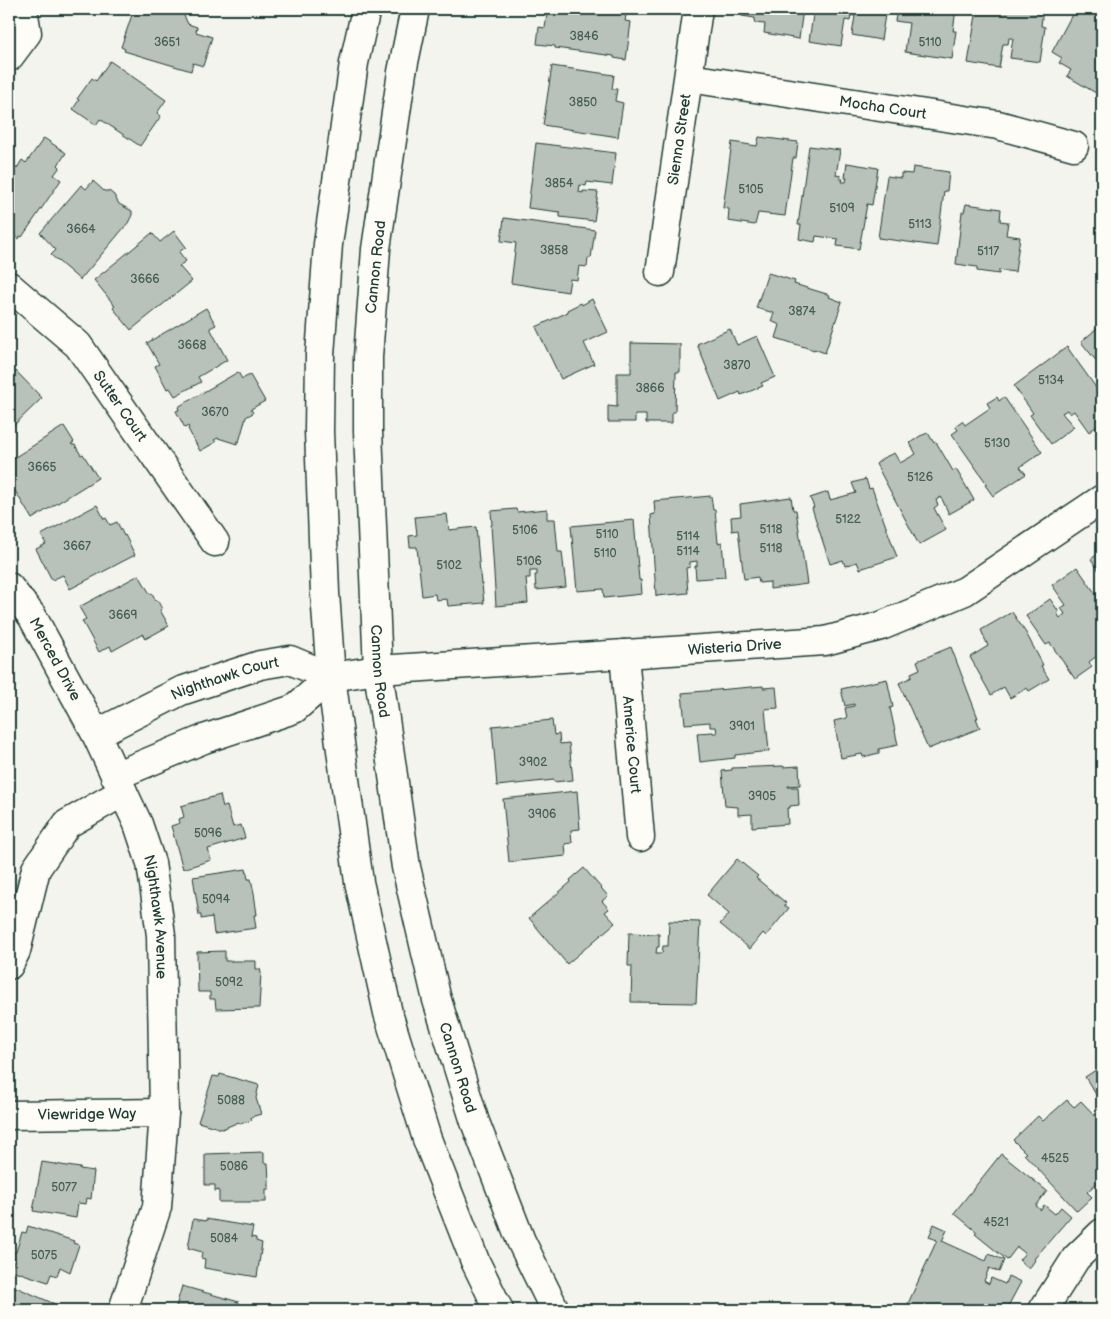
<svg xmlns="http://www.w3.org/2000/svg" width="1111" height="1319" viewBox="0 0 1111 1319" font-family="'Balsamiq Sans',sans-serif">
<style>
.building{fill:#b9c1bb;stroke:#1f3d34}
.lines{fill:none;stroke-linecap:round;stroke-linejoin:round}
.minor-casing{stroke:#1f3d34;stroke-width:31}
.major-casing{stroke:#1f3d34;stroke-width:31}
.minor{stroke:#fdfcf7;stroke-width:28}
.major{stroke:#fdfcf7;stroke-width:28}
.labels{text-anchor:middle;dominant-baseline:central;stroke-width:5;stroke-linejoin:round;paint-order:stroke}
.number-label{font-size:12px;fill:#465e56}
.street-label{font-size:15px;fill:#1f3d34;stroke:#fdfcf7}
</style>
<rect width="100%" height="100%" fill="#f4f4ef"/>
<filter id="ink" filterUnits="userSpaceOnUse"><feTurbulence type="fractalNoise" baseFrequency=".02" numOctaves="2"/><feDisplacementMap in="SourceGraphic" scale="10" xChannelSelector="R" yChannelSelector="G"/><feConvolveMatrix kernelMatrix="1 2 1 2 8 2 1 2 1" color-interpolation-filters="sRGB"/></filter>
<g filter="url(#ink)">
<!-- building -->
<path class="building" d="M134 9H151L158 11 162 9H181L188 24 197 27 196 32 212 37 203 66 193 63 191 71 124 51 125 49 121 47Z
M542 9H627L625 21 631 22 626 60 614 58V56L555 48V46L537 44 539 27 545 28 547 14 541 13Z
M743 9H803L799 39 764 33 765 24 754 23 755 18 742 16Z
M814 9H886L881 40 852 35 855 16 851 15 850 21 845 20 841 46 809 41Z
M897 9H956L953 31H956L952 59 905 52 909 23 895 21Z
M977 9H1043L1041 26 1045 27 1040 62 1010 58 1013 38H1009L1008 44H1003L999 68 968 63Z
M1075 9H1095L1102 13V93L1101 96 1067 76 1071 70 1059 63 1062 58 1052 52Z
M110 61 166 100 157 113 161 116 140 146 100 119 96 125 73 109 79 100 77 99 92 78 96 81Z
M552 66 614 75 612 89H617L615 101 623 103 618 137 543 125Z
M759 137 798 142 796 158H793L785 216 758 213 755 225 728 221 729 209 723 208 732 142 757 146Z
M44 138 66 153 58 165 60 167 54 175 61 180 22 237 20 236 19 239 9 231V169L17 168 22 160 26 163Z
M536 143 616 153 612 185 587 182 586 186 580 185 579 192 583 193V191L598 192 594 221 560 217V212L528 208Z
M809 146 840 150 836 175 841 176 840 179H843L842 182H846L847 178H845L847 163 878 168 872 205 867 204 859 249 837 246 838 239 816 236 815 242 799 239 801 225H798Z
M913 167 949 172 947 191H944L937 246 878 238 887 176 901 178V173L912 174Z
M93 181 104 191H109L114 195 119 204 132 211V215L128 223 80 280 51 255 56 250 40 233 81 185 86 189Z
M966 204 1001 209 1000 221 1008 222 1006 235 1020 237 1015 272 999 270V274L977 271V267L956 264 962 212H964Z
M504 218 595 230 591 258H588L587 267 579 266 577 280 570 279 568 292 511 283 516 243 501 241Z
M174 231 186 247 179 252 186 261 179 266 192 281 131 330 113 308 115 306 94 280 152 233 160 242Z
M768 273 795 281 794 284 830 295 829 297 842 302 825 353 814 349V350L776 338 780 325 771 321 774 313 756 308Z
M592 299 608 332 584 343 594 364 561 379 536 327 568 312 567 310 581 303 582 305Z
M206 308 216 325 210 328 227 360 198 377 201 382 175 396 170 388 167 389 155 366 159 364 147 343Z
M1102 324V368L1081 342Z
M730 329 737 345 757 336 775 377 761 383 763 386 741 395 740 392 720 401 697 344Z
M631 343 680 344V372H676L675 412H672V423H646V415H635V422H608V406L617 407V373H631Z
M1067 347 1102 396V422L1089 432 1074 411 1070 414 1067 410 1062 413 1074 427 1051 444 1030 415 1033 413 1014 386Z
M16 371 42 398 9 430V373L11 376Z
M238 372 242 379 250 375 265 401 251 409 253 413 246 417 239 442 237 441V444L218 438 214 440 216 442 200 451 188 429 189 428 188 426 185 428 176 411 179 410 178 407Z
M997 397 999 401 1004 397 1042 452 1020 467 1026 474 993 496 985 485 987 484 952 434 958 430 955 426 962 421 965 425 990 408 987 403Z
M64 426 74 442 71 444 73 445H75L81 455 83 454 98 478 32 519 9 481V461Z
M928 433 934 443 936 442 953 471 956 469 974 500 949 514 941 497 936 500 938 505 934 508 946 530 919 545 876 464 883 458 894 453 900 463 916 454 910 443 920 436Z
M866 479 869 489 872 488 897 557 860 569 857 562 845 566 843 560 830 564 812 508 814 507 810 498 828 492 830 500 856 493 852 483Z
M711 496 713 510 715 509 718 543 722 542 725 577 696 579 695 566H697V561L690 562V567L686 568 688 593 656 596 651 515 655 514 654 501Z
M791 497 793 510H796L807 584 770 589V582L759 583 758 577 744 579 738 530 732 531 731 517 741 516 740 504Z
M97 505 104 519 106 518 110 525 117 522 124 536 125 535 135 555 70 589 63 575 52 580 36 549 46 544 41 535Z
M516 509 517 512 547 509V519H555L558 552H562L566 587 536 590 535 575H537V571H530V578H526L528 603 496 606 491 525H492L491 511Z
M447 514 449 530 476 527 481 584H482L484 603 448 606 447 599 436 600 435 594 422 596 417 547H410L409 536 417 535 415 517Z
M634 520 639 580H641L642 594 604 598 603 589 577 591 571 526Z
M1102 551V575L1091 559Z
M1077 567 1102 603V652L1089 662 1092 667 1075 679 1050 643 1046 645 1026 616 1050 599 1059 612 1057 613 1060 618 1065 614 1061 608 1066 605 1052 585Z
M139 575 150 594 152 593 156 601H158L162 609 160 610 169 626 145 639 143 634 112 651 110 646 99 652 82 621 86 619 79 607Z
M1012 612 1026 633 1043 665 1041 666 1049 679 1029 691 1027 688 1010 698 1004 687 991 695 970 657 988 646 981 630Z
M951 647 978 718H976L980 728 928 749 899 683 912 677 911 673 920 669 917 661Z
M887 679 893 707 890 708 898 745 879 749V753L863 757 862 754 841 758 834 721 847 718 845 708 854 706V704L845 706 841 689Z
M763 686V688L776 687 778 708 765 709 769 751 735 755V758L700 762 697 733 713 732V733H717L716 727H710V722L685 724 682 693Z
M552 720 554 735 559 734 560 744 569 743 573 780 554 782V780L497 786 492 726Z
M783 766V767L799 766 800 785 788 786V787H798L799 805 790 806V808H787L788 824 752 827V814L738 815V807L725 806 722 771 732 770V768Z
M577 791 580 829 571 830 572 843 565 844 566 856 509 862 503 799Z
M220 795 223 807 227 806 233 827 241 825 245 838 208 849 211 860 183 869 171 826 180 823 179 819 184 817 181 806Z
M737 859 758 876 756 878 786 903 784 905 789 908 766 936 763 933 750 949 720 924 729 914 707 895Z
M584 868 608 896 602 901 609 909 605 912 615 923 567 964 529 918 571 882 570 880Z
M246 869 248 879H251L254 893 257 915H254L256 928 214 934 212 917 201 919V915H199L193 877Z
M669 921 700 922 696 1003 631 1002 632 966H628L629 933 659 934V947H657L656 953H662L663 946H668Z
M225 951V961H256V969H260L261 973 259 1008 216 1009 215 999H210V992H198L197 952Z
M1102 1066V1104L1085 1077Z
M220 1074 259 1085 256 1098 261 1114 251 1117 252 1120 240 1124 239 1122 222 1129 198 1122 213 1076 219 1077Z
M1067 1100 1074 1107 1081 1101 1102 1123V1178L1087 1192 1092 1197 1077 1211 1024 1154 1026 1153 1013 1140 1038 1116 1043 1121Z
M264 1152V1163H268L269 1181V1189H266V1202H219V1190L215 1191V1185H205V1154Z
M1001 1154 1047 1191 1036 1206 1041 1210 1044 1205 1055 1214 1061 1207 1071 1216 1034 1259 1035 1260 1029 1269 1019 1260 1025 1253 1017 1247 1007 1260 975 1234 977 1232 954 1213Z
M42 1162 80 1168V1169L94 1171 91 1199 87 1198 86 1204 78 1203 76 1218 33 1211Z
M193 1219 206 1221V1219L253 1227 251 1237 256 1238V1241L262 1243 257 1277 204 1268 205 1259 201 1258 202 1252 188 1248Z
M934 1224 947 1230 942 1241 986 1261 989 1254 1004 1260 999 1272 989 1268 984 1281 989 1284 991 1278 1005 1284 1008 1276 1021 1282 1006 1310H910L906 1308 937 1240 929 1237Z
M28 1226 74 1241 73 1243 79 1245 70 1272 60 1267 57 1276 51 1274 48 1282 11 1270 15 1258H12L14 1252H16L22 1232 26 1233Z
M11 1285 64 1308 63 1310H9V1290Z
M182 1286 239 1302 237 1310H175Z"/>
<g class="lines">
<!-- minor casing -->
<g class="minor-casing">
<g id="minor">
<path d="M9 57 27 33 23 9"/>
<path id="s1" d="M689 78 998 125 1074 146"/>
<path id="s2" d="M660 272 698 9"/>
<path id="s3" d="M9 286 78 345 215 542"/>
<path id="s4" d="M9 587 32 616 96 734 138 824 151 863 161 935 164 1113 157 1207 123 1310"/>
<path id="s5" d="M624 654 640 837"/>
<path id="s6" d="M331 677 378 670 825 641 881 626 965 591 1102 499"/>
<path id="s7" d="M96 734 181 691 260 665 290 660 331 677"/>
<path d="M115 776 204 739 294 709 331 677"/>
<path d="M9 965 16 951 36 869 67 824 123 792"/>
<path id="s8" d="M9 1115 164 1113"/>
<path d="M1043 1310 1076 1258 1102 1233"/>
</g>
</g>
<!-- major casing -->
<g class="major-casing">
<g id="major">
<path d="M366 9 354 63 328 244 320 355 319 431 325 593 331 677 359 882 388 1013 427 1139 475 1261 499 1310"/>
<path id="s9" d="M415 9 402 72 376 249 368 357V431L378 670 406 867 437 1000 475 1122 521 1241 555 1310"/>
</g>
</g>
<!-- minor -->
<use href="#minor" class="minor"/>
<!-- major -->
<use href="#major" class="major"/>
</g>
</g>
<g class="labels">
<!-- number labels -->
<g class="number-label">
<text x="584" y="36">3846</text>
<text x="167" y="42">3651</text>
<text x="930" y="42">5110</text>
<text x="583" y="102">3850</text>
<text x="559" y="183">3854</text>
<text x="751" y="189">5105</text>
<text x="842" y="208">5109</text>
<text x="920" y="224">5113</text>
<text x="81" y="229">3664</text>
<text x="554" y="250">3858</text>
<text x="988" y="251">5117</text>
<text x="145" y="279">3666</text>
<text x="802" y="311">3874</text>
<text x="192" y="345">3668</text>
<text x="737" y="365">3870</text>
<text x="1051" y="380">5134</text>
<text x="650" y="388">3866</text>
<text x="215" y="412">3670</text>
<text x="997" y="443">5130</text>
<text x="42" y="467">3665</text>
<text x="920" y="477">5126</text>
<text x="848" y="519">5122</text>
<text x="771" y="529">5118</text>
<text x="525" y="530">5106</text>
<text x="607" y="534">5110</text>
<text x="688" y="536">5114</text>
<text x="77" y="546">3667</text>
<text x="771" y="548">5118</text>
<text x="688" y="551">5114</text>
<text x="605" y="553">5110</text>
<text x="529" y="561">5106</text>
<text x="449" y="565">5102</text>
<text x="123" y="615">3669</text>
<text x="742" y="726">3901</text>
<text x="533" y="762">3902</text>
<text x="762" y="796">3905</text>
<text x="542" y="814">3906</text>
<text x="208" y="833">5096</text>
<text x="216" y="899">5094</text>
<text x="229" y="982">5092</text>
<text x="231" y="1100">5088</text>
<text x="1055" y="1158">4525</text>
<text x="234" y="1166">5086</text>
<text x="64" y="1187">5077</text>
<text x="996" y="1222">4521</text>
<text x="224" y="1238">5084</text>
<text x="44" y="1255">5075</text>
</g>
<!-- street labels -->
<g class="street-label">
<text stroke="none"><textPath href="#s1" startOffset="196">Mocha Court</textPath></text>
<text stroke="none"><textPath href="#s2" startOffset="134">Sienna Street</textPath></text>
<text transform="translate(376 267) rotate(-84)">Cannon Road</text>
<text stroke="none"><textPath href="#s3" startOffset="165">Sutter Court</textPath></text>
<text stroke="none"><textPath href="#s6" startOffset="405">Wisteria Drive</textPath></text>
<text stroke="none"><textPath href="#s4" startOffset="86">Merced Drive</textPath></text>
<text stroke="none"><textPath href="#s9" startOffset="666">Cannon Road</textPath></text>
<text stroke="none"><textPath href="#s7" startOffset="141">Nighthawk Court</textPath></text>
<text stroke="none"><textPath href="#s5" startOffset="91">Americe Court</textPath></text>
<text stroke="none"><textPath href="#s4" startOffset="366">Nighthawk Avenue</textPath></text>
<text stroke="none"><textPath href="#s9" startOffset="1071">Cannon Road</textPath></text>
<text stroke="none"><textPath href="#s8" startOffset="78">Viewridge Way</textPath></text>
</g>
</g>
<!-- margin -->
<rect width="1111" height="1319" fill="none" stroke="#fdfcf7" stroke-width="30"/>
<rect x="15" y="15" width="1081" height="1289" fill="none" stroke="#1f3d34" stroke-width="2" filter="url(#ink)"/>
</svg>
